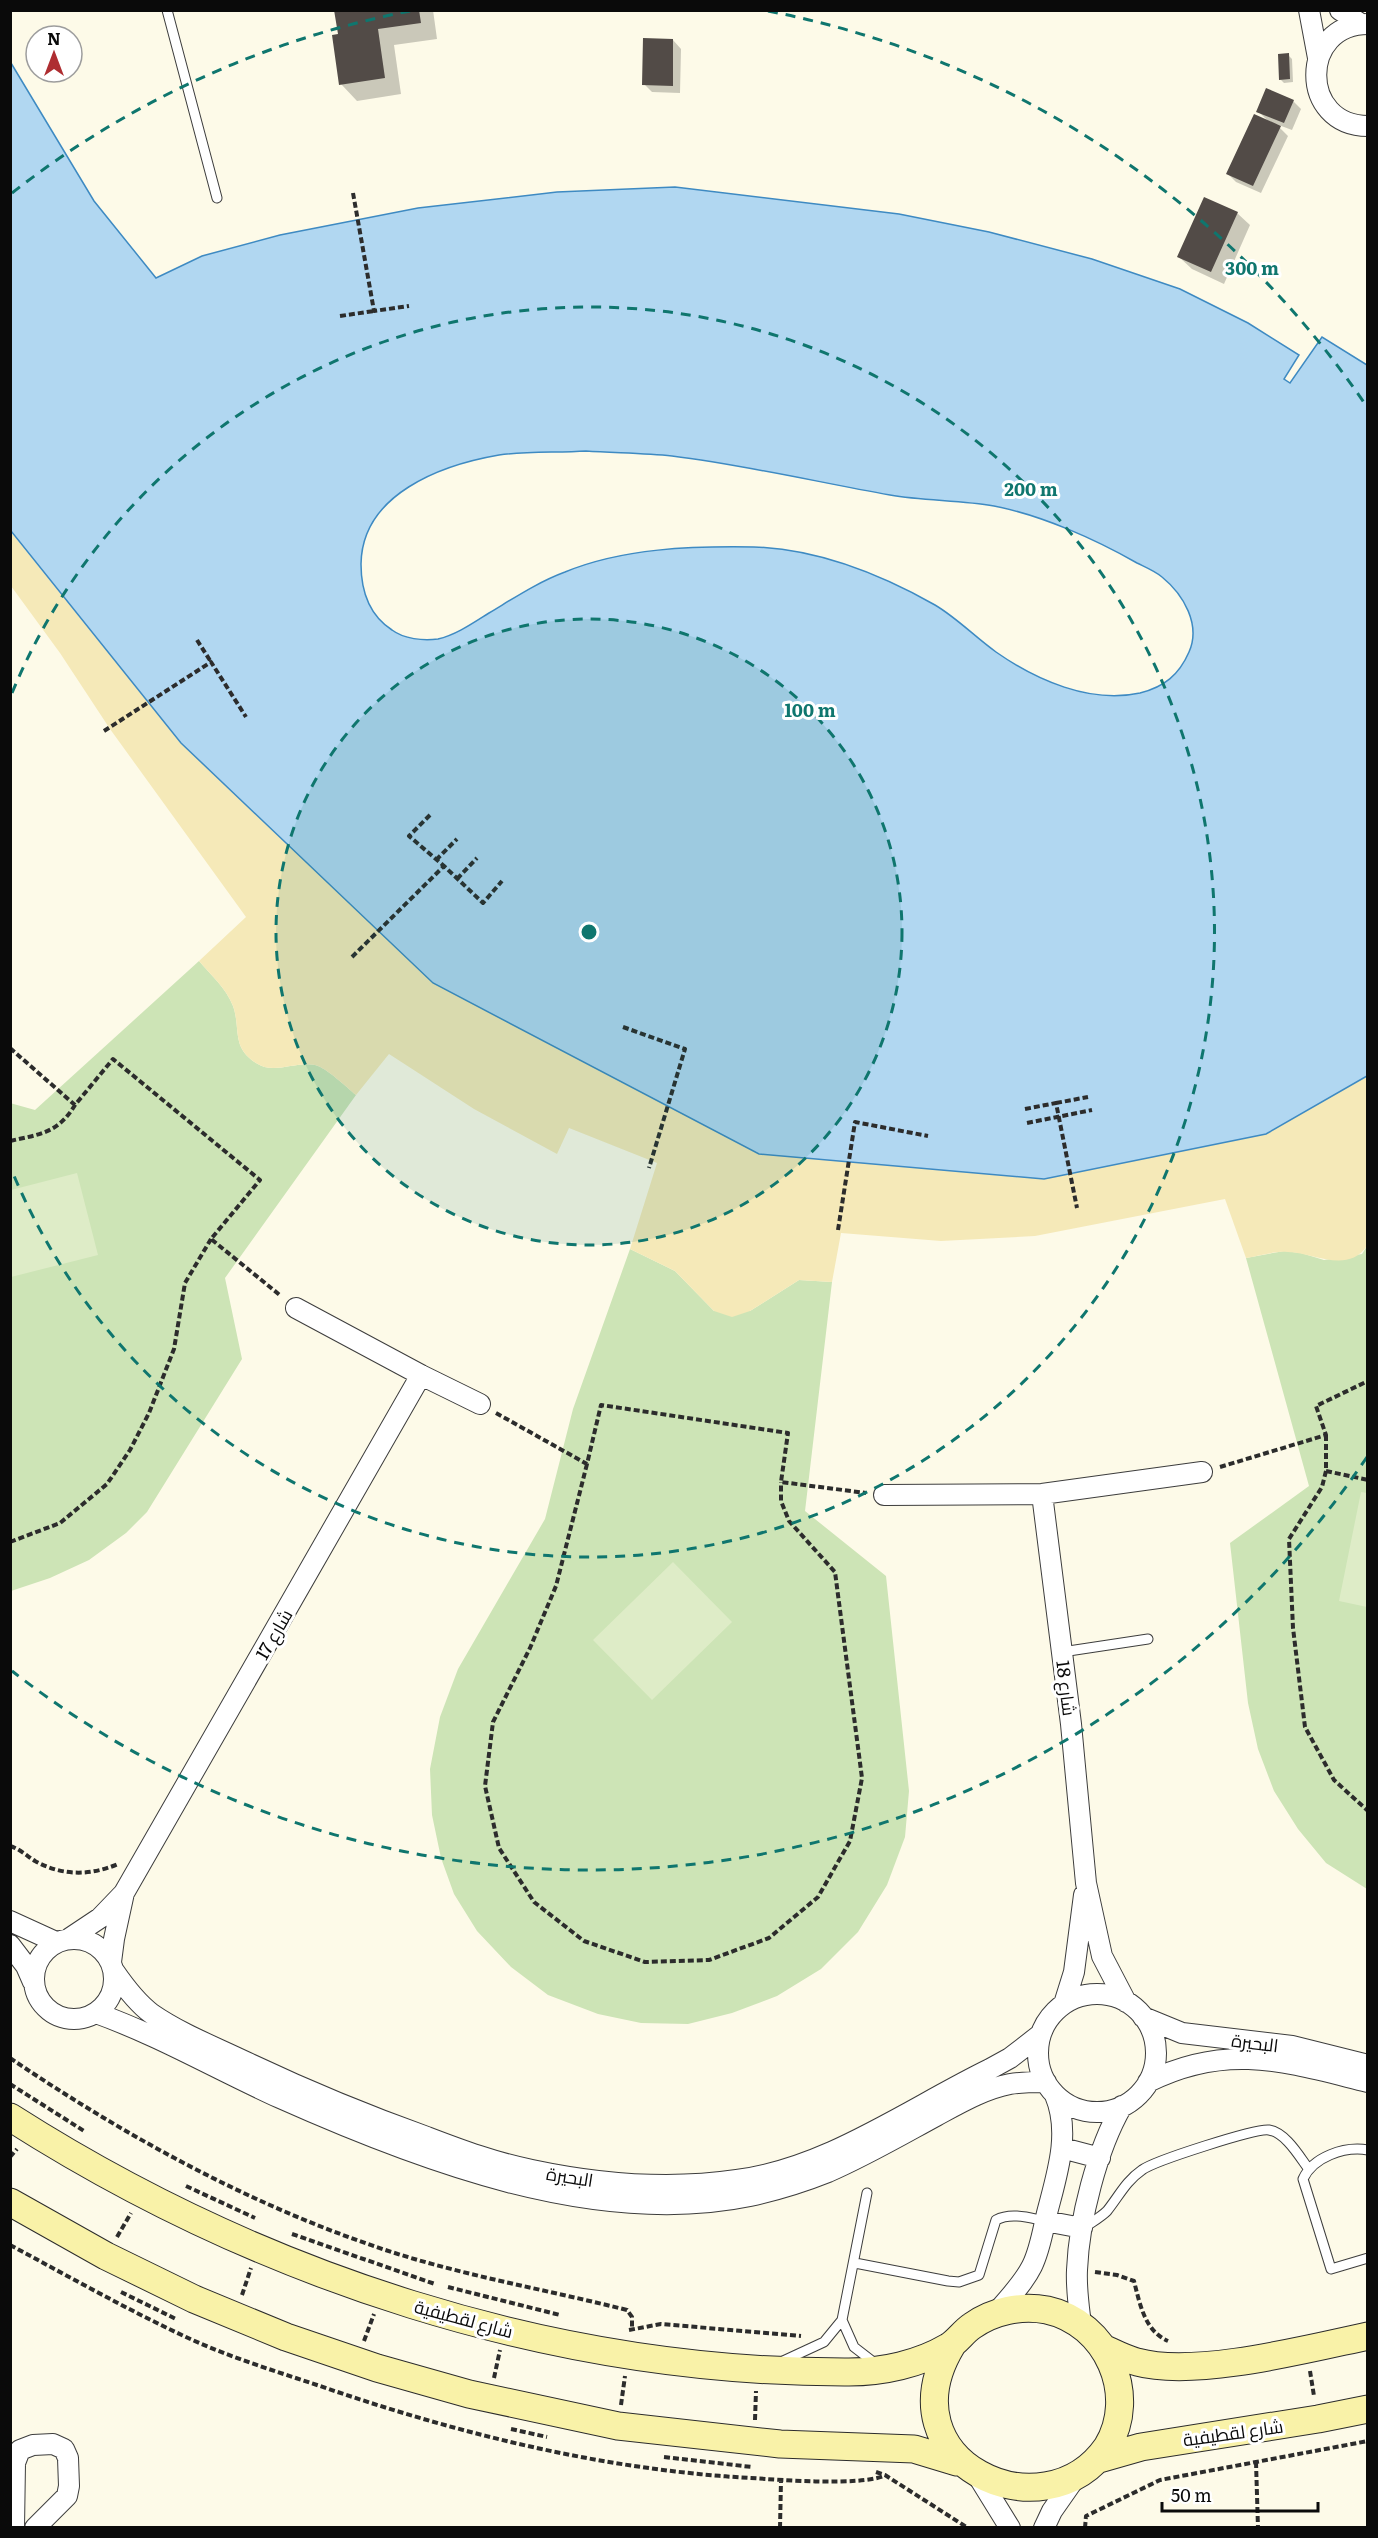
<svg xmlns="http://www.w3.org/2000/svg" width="1378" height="2538" viewBox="0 0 1378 2538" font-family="Literata,Cairo,serif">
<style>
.green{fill:#cde4b6}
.sand{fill:#f5e9b8}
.pitch{fill:#deecc7}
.water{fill:#b1d7f1;stroke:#3e8ac2;stroke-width:1.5;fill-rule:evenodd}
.shadow{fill:#0003}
.building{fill:#524b47}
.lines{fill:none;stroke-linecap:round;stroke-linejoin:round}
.lane-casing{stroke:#3d3d3d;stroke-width:11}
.street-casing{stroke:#3d3d3d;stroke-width:22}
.secondary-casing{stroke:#2c2c2c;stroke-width:29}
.path{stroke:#2c2c2c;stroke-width:4;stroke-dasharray:6 3;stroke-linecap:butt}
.lane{stroke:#fff;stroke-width:9}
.street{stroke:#fff;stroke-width:20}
.secondary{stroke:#f9f2a8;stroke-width:27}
.ring{fill:none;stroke:#0f766e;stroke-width:3;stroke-dasharray:10 8}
.labels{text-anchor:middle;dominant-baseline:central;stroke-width:6;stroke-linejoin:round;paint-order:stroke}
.street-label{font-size:18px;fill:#0a0a0a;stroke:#fff}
.centre{fill:#0f766e;stroke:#fff;stroke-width:3}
.ring-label{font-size:18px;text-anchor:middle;font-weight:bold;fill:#0f766e;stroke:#fff;stroke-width:6;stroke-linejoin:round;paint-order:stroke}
</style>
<rect width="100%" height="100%" fill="#fdfae8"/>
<!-- green -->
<path class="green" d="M199 961C211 975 226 988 233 1006 241 1029 231 1047 256 1063 273 1075 296 1061 315 1065 327 1068 346 1087 356 1095L225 1278 242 1359 147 1512 126 1533 89 1560 50 1578 11 1591 10 1103 35 1110Z
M1367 1246V1889L1326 1863 1298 1829 1274 1791 1258 1749 1248 1703 1230 1543 1309 1486 1246 1258 1284 1251 1301 1253 1324 1260 1362 1254Z
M630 1249 675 1271 714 1311H750L799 1280 832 1282 805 1511 886 1576 909 1791 905 1837 887 1885 858 1932 821 1969 777 1996 732 2013 688 2024 641 2023 598 2014 548 1995 511 1967 477 1931 454 1894 441 1858 432 1815 430 1769 440 1717 458 1669 545 1519 573 1409Z"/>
<!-- sand -->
<path class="sand" d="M10 531 181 743 433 983 759 1154 1044 1179 1266 1134 1367 1076V1246C1347 1274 1315 1253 1288 1252 1274 1251 1259 1256 1246 1258L1225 1199 1035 1236 941 1241 841 1233 832 1282 799 1280 750 1311 732 1317 714 1311 675 1271 630 1249 657 1163 569 1128 557 1154 474 1109 389 1054 356 1095C346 1087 327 1068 315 1065 296 1061 273 1075 256 1063 231 1047 241 1029 233 1006 226 988 211 975 199 961L246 917 110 729 60 653 11 586Z"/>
<!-- pitch -->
<path class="pitch" d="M77 1173 98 1255 11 1277V1190Z
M1361 1492 1367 1493V1607L1339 1601Z
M673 1562 732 1622 652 1700 593 1640Z"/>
<!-- water -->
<path class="water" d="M11 63 94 201 156 278 202 256 280 235 418 208 557 192 675 187 899 214 989 232 1092 259 1180 289 1248 323 1299 355 1284 379 1290 383 1322 337 1367 365V1076L1266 1134 1044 1179 759 1154 433 983 181 743 11 531ZM586 451C614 453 644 453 672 456 745 465 817 482 890 495 924 501 960 500 994 506 1041 515 1095 539 1137 563 1145 567 1155 571 1162 577 1184 595 1201 625 1189 652 1179 675 1164 687 1140 693 1090 704 1036 680 996 652 975 637 957 618 935 605 880 574 818 549 754 547 692 546 623 548 565 572 538 582 514 598 489 613 473 623 456 635 438 639 423 641 404 639 392 630 369 615 361 590 361 564 362 494 441 465 499 455 527 451 558 453 586 451Z"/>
<!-- shadow -->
<path class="shadow" d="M336 10H433L437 39 394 45 401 94 357 101 341 84 339 35Z
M673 40 681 49 680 93 652 92 644 84Z
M1288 55 1292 59 1293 82 1284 83 1280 79Z
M1293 101 1301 109 1292 130 1276 124 1288 136 1261 193 1236 182 1228 174 1269 122 1258 111Z
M1237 213 1250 225 1224 284 1192 269 1179 257Z"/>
<!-- building -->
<path class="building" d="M334 10H419L421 23 378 29 385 78 339 85 332 35 338 34Z
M643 38 673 39V86L642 85Z
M1289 53 1290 79 1279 80 1278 54Z
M1266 88 1294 100 1284 123 1256 112Z
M1254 114 1281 126 1253 186 1226 174Z
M1204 197 1238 212 1211 272 1177 257Z"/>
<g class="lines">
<!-- lane casing -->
<g class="lane-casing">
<path id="lane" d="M167 10 217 198
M1062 1652 1148 1639
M1368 2150C1344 2146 1313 2157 1303 2179L1331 2269 1368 2258
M1085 2227C1092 2222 1101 2217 1107 2211 1119 2196 1126 2181 1142 2170 1154 2161 1256 2128 1269 2130 1286 2133 1299 2156 1308 2168
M855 2263 948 2281 959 2282 979 2275 996 2220C1011 2212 1030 2218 1045 2221
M842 2320 854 2347 876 2364
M783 2361 824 2342 842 2320 867 2193"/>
</g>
<!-- street casing -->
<g class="street-casing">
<path id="street" d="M1309 10 1318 58
M1340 10 1361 24
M1368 24C1299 24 1299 126 1368 126
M296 1308 421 1375 480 1404
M1042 1494 1071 1724 1086 1883 1102 1956 1126 2002
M884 1495 1042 1494 1202 1472
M10 1921 56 1942
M70 1938 100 1918 124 1893 421 1375
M34 1979a40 40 0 1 1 80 0a40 40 0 1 1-80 0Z
M10 1945 26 1966 33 1982
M111 1962 114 1939 124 1893
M114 1971C125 1987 137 2003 152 2014 181 2034 215 2047 246 2062 305 2090 365 2115 427 2137 461 2150 496 2163 532 2170 598 2184 669 2190 737 2180 828 2168 908 2109 990 2069L1010 2058 1041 2034
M1038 2053a59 59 0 1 1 118 0a59 59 0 1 1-118 0Z
M1064 2004 1074 1972 1084 1895
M96 2013C160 2036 218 2070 280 2098 419 2160 596 2228 750 2196 777 2190 803 2182 828 2172 865 2156 901 2135 936 2116 960 2103 984 2089 1010 2084 1022 2082 1034 2082 1046 2082
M1143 2017 1182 2033 1292 2046 1368 2065
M1148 2082C1228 2042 1286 2062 1368 2082
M1062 2148 1100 2158
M1045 2221 1082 2228
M995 2314C1008 2299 1023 2284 1032 2266 1040 2250 1043 2230 1047 2213 1057 2174 1071 2133 1055 2095
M1081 2325C1079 2307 1076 2289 1077 2270 1079 2220 1097 2149 1122 2106
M981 2481 1010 2528
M14 2528 15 2463 20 2450 33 2445 53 2444 64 2449 68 2458 69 2486 67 2496 35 2528
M1044 2528 1052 2511 1073 2481"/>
</g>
<!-- secondary casing -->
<g class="secondary-casing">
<path id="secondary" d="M10 2117C259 2276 553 2373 849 2372 883 2372 919 2364 948 2347 957 2342 963 2332 972 2326 993 2311 1021 2305 1047 2310 1107 2323 1139 2395 1107 2447 1044 2538 881 2462 952 2345
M10 2202 106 2256 194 2299 286 2337 377 2368 469 2394 618 2426 780 2444 914 2449 957 2462
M1103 2348C1114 2353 1125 2359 1137 2362 1195 2378 1307 2349 1368 2336
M1099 2459 1141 2447 1318 2419 1368 2409"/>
</g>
<!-- path -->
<path class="path" d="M353 193 374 311 409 306
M340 316 374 311
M197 640 211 662
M104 731 211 662 246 717
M430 815 409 836 444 866
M436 860 457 839
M457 879 477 858
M352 957 444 866 483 903 502 881
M623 1027 685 1049 649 1168
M10 1048 75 1105 113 1059 260 1180 211 1239 281 1296
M1056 1103 1088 1097
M1025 1109 1056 1103 1077 1208
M1027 1123 1092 1110
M10 1141C41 1134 58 1133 75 1105
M838 1230 855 1122 928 1136
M496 1413 587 1464 601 1405 788 1433 781 1482 866 1493
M1326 1435V1471L1322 1487 1289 1539 1293 1628 1305 1727 1334 1780 1368 1811
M587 1464 556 1586 530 1648 493 1722 485 1786 499 1848 534 1902 584 1941 645 1962 709 1960 769 1938 818 1897 850 1841 862 1778 835 1572 789 1521 781 1501V1482
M1220 1467 1326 1435 1316 1406 1368 1381
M1326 1471 1368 1480
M10 1542 60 1523 107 1484 130 1450 149 1413 174 1349 185 1283 211 1239
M10 1846C20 1849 27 1856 35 1861 62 1876 90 1876 118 1864
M10 2058C121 2133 241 2200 368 2244 452 2274 540 2288 627 2310L632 2317V2330
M10 2084 84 2131
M10 2157 17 2149
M186 2186 255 2218
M292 2234 435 2284
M117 2237 131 2213
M10 2245C68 2276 126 2309 186 2337 229 2357 275 2371 320 2386 459 2434 604 2470 751 2478 782 2480 857 2486 884 2476
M1095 2272 1117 2275 1134 2281C1140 2305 1145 2331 1168 2341
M448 2287 560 2315
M121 2292 176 2319
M242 2295 251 2268
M629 2330 661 2324 801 2336
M364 2341 374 2314
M1310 2371 1314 2396
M494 2378 500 2350
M621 2405 625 2376
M755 2420 756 2391
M511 2429 547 2437
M664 2457 752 2467
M1256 2462 1258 2528
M876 2472 885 2475 968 2528
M780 2528 781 2480
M1085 2528 1086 2516 1160 2480 1368 2441"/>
<!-- lane -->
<use href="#lane" class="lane"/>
<!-- street -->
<use href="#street" class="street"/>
<!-- secondary -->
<use href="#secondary" class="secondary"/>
</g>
<!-- distance rings -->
<circle cx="589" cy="932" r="313" fill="#0f766e" fill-opacity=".12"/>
<g class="ring">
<circle cx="589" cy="932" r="313"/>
<path d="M12 693A625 625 0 1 1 12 1171"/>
<path d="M1367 1457A938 938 0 0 1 12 1671M12 193A938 938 0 0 1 410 11M768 11A938 938 0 0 1 1367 407"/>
</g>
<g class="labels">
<!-- street labels -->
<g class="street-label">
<text transform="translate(273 1634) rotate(-60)">شارع 17</text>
<text transform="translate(1067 1688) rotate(83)">شارع 18</text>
<text transform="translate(1255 2042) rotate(7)">البحيرة</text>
<text transform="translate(570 2176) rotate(9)">البحيرة</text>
<text transform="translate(464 2318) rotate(15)">شارع لقطيفية</text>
<text transform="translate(1233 2432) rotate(-8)">شارع لقطيفية</text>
</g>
</g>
<circle cx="589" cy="932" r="9" class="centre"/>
<g class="ring-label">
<text x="1252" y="275">300 m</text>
<text x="1031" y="496">200 m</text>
<text x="810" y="717">100 m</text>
</g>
<!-- border -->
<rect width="1378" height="2538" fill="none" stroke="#0a0a0a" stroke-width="24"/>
<!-- north arrow -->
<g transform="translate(54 54)"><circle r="28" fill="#ffffff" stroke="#9d9d9d" stroke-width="1.5"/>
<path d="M0-4.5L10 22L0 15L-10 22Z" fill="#ae2d31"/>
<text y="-9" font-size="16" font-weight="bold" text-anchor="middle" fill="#0a0a0a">N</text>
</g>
<!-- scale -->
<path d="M1162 2502v9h156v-9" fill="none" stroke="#0a0a0a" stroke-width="3"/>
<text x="1171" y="2502" font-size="18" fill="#0a0a0a" stroke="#ffffff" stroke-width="4.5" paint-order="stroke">50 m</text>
</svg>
